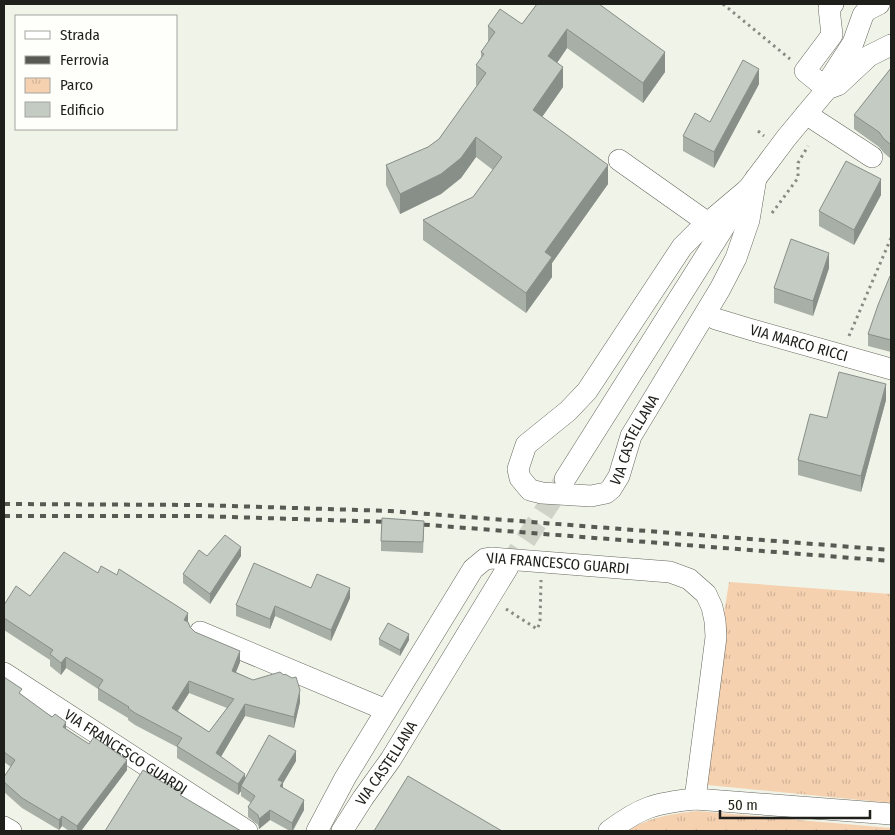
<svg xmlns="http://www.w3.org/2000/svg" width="895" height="835" viewBox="0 0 895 835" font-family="'Fira Sans Condensed',sans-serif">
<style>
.park{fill:url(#park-tufts)}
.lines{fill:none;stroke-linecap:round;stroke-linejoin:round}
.minor-tunnel{stroke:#d0d3c8;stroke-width:21;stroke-dasharray:21 11;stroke-linecap:butt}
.minor-casing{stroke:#66685e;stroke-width:22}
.path{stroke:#898a82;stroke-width:3;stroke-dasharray:2.5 4;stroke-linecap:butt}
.minor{stroke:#fff;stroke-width:21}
.rail{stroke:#585952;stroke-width:4;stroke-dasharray:6 6;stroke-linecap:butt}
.wall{fill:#a8afa7;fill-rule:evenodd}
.shaded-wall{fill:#888e88}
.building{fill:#c3cbc2;stroke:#888e88;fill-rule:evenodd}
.labels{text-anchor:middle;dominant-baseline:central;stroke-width:4;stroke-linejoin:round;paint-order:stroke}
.street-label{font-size:15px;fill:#1e1e1a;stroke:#fefffb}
</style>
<defs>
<pattern id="park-tufts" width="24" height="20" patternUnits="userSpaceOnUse" patternTransform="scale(1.25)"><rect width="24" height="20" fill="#f6d1b0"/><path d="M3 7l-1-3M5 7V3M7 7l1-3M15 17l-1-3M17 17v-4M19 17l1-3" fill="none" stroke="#d2b397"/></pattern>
</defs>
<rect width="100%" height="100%" fill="#f0f3e7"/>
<!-- park -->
<path class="park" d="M729 582 891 594V803L697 784Z
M697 811 891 828V831H627C650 817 671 814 697 811Z"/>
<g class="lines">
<!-- minor-tunnel -->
<path class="minor-tunnel" d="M508 567 564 481"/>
<!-- minor casing -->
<g class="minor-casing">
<g id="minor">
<path d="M828 86 829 80 853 43 863 15 867 10 879 4"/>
<path d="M827 89 805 71 832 35 829 8 833 4"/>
<path d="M806 114 872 157"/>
<path d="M619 160 708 223"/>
<path id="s1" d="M748 189 697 232 682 247 587 391 568 411 526 445 518 469 520 478 530 490 542 493 591 496 606 493 611 489 619 476 631 436 720 289 736 258 749 220 756 178"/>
<path id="s2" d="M706 313 716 319 749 329 891 369"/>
<path d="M565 479 748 189 787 137 827 89 838 85 869 56 891 45"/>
<path d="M200 632 386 710"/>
<path id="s3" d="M4 673 247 831"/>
<path d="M4 827 11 831"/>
<path id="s4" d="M317 831 345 778 473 569 485 559 492 558 670 572 689 579 706 594 712 607 715 621 716 637 695 799"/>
<path id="s5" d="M342 831 363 798 391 759 508 567"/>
<path d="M609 831C641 807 655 803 695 799L891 814"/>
</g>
</g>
<!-- path -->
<path class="path" d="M723 4 790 59
M758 131 764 136
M772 213 798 178V163L808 146
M849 336 891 238
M506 609 537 629 540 623 541 580"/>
<!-- minor -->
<use href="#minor" class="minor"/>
<!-- rail -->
<path class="rail" d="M4 504 199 505 390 511 891 550
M4 516H199L390 522 891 561"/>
</g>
<!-- wall -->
<path class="wall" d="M537 4 665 72 643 103 567 48 557 63 563 87 542 117 608 184 552 263V277L526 313 423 240V220L473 197 493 170 476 157 461 178 441 194 400 214 386 185V165L428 147 439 139 477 86 476 85V65L481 58V52L488 43V26L522 24Z
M891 68V159L884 153 879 147 854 129V115Z
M759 84 714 168 683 151V136L710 122Z
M881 195 854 245 819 226V211Z
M829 268 813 316 774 303V288Z
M891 277V352L868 346V334Z
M886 400 861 492 798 475V460L827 418Z
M424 531 423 553 381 551V541Z
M207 556H241L210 604 183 583V574Z
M98 573 188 622 190 627 195 632 240 662 236 672 300 702 294 728 245 716 221 757 245 779 296 761 283 783V788L304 810 293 831H290L270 820 259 829 258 825 248 817V807L251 803 241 796V791L238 795 177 758V747L135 725 128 720V718L98 700V689L66 668 61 675 50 666V660L4 630V605ZM189 693 227 708 209 732 178 711Z
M311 588 350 598 331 641 275 616 270 629 236 616V605Z
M379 639 409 640 400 656 379 645Z
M4 677 22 695 66 729 127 770 81 831H69L62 826 59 830 22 808 4 792V777L11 767 4 762Z"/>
<!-- shaded-wall -->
<path class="shaded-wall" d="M567 29V48L548 76V56Z
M665 52V72L643 103V83Z
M563 67V87L533 130V110Z
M759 69V84L714 168V152Z
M476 137V157L461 178 441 194 400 214V194Z
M608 165V184L552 263V277L526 313V293L545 252Z
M881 179V195L854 245V230Z
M829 253V268L813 316V301Z
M886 384V400L861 492V476Z
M241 547V556L210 604V594Z
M350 588V598L331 641V630Z
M275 606V616L270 629V619Z
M188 613V625L184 620Z
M409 634V640L400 656V650Z
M240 651V662L232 682V671Z
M66 657V668L61 675V663Z
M189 681V693L172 719V708Z
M300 690V702L294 728V717Z
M245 704V716L216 765V753Z
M66 722V732L63 727Z
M296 751V761L283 783V792L280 796 278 780Z
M127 760V770L81 831H77V826Z
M245 774V786H241V791L238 795V784Z
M304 800V810L292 831V823Z
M270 810V820L259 829V819Z
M62 816V826L59 830V820Z"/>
<!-- building -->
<path class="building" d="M537 4H599L665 52 643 83 567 29 548 56 563 67 533 110 608 165 545 252 552 257 526 293 423 220 473 197 502 157 476 137 461 158 441 174 400 194 386 165 428 147 439 139 486 73 476 65 484 54 481 52 495 32 488 26 500 9 522 24Z
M743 60 759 69 714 152 683 136 695 113 710 122Z
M891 68V145L884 139 879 132 854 115Z
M846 161 881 179 854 230 819 211Z
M791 239 829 253 813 301 774 288Z
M890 276 891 277V340L868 334 878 305Z
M839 372 886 384 861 476 798 460 810 414 827 418Z
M382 518 424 521 423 542 381 541Z
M225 535 241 547 210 594 183 574 199 550 207 556Z
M64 552 98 573 101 566 117 575 119 569 188 613 184 620 188 622 190 627 195 632 240 651 232 671 253 680 280 672 284 675 285 674 292 678 296 677 300 690 294 717 245 704 216 753 245 774 238 784 177 746 182 738 135 713 128 708 129 707 98 688 103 680 66 657 61 663 50 654 53 650 4 618V605L16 586 30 596ZM189 681 234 699 209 732 172 708Z
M254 563 311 588 317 574 350 588 331 630 275 606 270 619 236 605Z
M388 623 409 634 400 650 379 639Z
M4 677 22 689 19 693 52 717 55 714 66 722 63 727 89 744 94 737 127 760 77 826 62 816 59 820 22 798 4 782V777L15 760 4 752Z
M269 735 296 751 278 780 283 782 280 786 304 800 292 823 270 810 259 819 258 815 248 807 255 796 241 786Z
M143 770 164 783 165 781 182 792 180 795 241 831H105Z
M408 776 502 831H374Z"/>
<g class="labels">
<!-- street labels -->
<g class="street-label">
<text stroke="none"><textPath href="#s2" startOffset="98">VIA MARCO RICCI</textPath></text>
<text stroke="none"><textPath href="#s1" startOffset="530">VIA CASTELLANA</textPath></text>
<text stroke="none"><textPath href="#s4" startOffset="394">VIA FRANCESCO GUARDI</textPath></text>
<text stroke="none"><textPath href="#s3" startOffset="145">VIA FRANCESCO GUARDI</textPath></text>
<text stroke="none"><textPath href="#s5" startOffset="81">VIA CASTELLANA</textPath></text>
</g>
</g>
<!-- border -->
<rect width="895" height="835" fill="none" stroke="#1e1e1a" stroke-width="10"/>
<!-- legend -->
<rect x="15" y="15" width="162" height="115" fill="#fefffb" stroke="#a4a5a1"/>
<rect x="25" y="31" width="25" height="8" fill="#ffffff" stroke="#a4a5a1"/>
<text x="60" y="40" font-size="15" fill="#1e1e1a">Strada</text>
<rect x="25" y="56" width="25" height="8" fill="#585952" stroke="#a4a5a1"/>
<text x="60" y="65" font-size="15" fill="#1e1e1a">Ferrovia</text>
<rect x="25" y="78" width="25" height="15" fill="url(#park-tufts)" stroke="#a4a5a1"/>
<text x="60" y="90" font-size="15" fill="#1e1e1a">Parco</text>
<rect x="25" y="102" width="25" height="15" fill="#c3cbc2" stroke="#a4a5a1"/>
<text x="60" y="115" font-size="15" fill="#1e1e1a">Edificio</text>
<!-- scale -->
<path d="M720 810v8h150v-8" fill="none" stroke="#1e1e1a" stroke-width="2.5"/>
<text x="728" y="810" font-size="15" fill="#1e1e1a" stroke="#fefffb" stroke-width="4" paint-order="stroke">50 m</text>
</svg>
